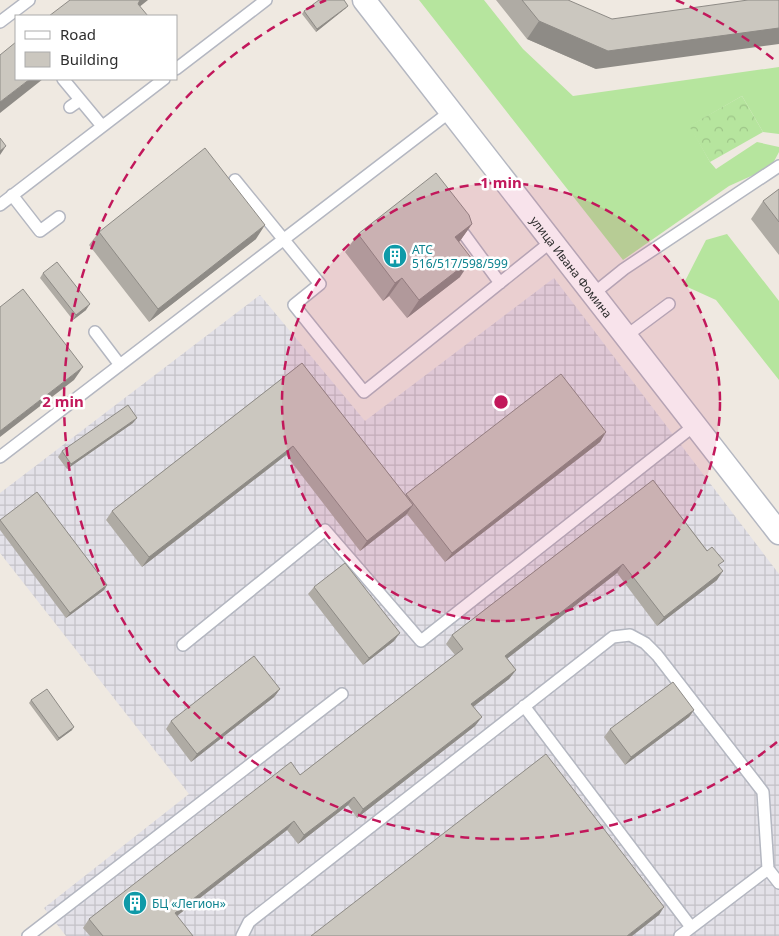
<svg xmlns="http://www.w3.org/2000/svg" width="779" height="936" viewBox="0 0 779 936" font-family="'Noto Sans',sans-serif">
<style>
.industrial{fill:url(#industrial-grid)}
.grass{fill:#b6e59e}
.park{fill:url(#park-crowns)}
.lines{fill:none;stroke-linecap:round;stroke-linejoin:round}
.lane-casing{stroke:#b4b7c1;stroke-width:14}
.street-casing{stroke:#b4b7c1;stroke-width:25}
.lane{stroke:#fff;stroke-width:11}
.street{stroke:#fff;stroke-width:22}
.wall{fill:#afaba4}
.shaded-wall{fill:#8e8b86}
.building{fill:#cbc7bf;stroke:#8e8b86}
.ring{fill:none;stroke:#c2185b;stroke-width:2.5;stroke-dasharray:9 6}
.labels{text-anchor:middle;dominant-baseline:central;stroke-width:5;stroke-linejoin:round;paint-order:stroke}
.culture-label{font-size:12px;fill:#0d838f;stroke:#fff;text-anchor:start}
.street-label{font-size:12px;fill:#2e2e2e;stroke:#fff}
.centre{fill:#c2185b;stroke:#fff;stroke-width:2.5}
.ring-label{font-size:15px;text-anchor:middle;font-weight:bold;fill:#c2185b;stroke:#fff;stroke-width:5;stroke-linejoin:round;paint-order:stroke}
</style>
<defs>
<pattern id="industrial-grid" width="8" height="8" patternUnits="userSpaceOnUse" patternTransform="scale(1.25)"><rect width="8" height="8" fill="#e3e1e8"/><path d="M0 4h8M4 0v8" fill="none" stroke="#c3c1c7"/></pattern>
<pattern id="park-crowns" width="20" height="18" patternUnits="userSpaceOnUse" patternTransform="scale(1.25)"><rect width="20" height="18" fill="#b6e59e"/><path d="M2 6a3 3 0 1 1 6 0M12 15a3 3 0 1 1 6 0" fill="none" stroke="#9dc588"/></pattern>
</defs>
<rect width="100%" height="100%" fill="#efe9e1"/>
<!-- industrial -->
<path class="industrial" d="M554 278 779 574V936H66L44 908 189 794 0 553V493L260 295 365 421Z"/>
<!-- grass -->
<path class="grass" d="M419 0H484L523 49 573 96 779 67V134L763 132 742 96 690 126 710 162 716 169 757 142 779 147V152L771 167 729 186 623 260Z
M727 234 779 301V380L716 300 683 285 706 240Z"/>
<!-- park -->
<path class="park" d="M742 96 763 132 710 162 689 126Z"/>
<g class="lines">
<!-- lane casing -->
<g class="lane-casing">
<path id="lane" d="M0 22 29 0
M176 69 266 0
M63 79 102 126
M70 107 80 100
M235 180 320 284 294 305 364 392 552 241
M12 195 40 231 59 217
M0 205 164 79
M464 234 500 283
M593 294 624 269 779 166
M95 332 120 365
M626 336 669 304
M0 457 451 111
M183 645 325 530 421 641 695 425
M524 706 691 927
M28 936 342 694
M242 936 249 922 613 637 630 635 645 643 657 655 763 792 768 869 779 883
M680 936 768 869"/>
</g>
<!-- street casing -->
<g class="street-casing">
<g id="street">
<path id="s1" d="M364 0 779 533"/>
</g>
</g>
<!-- lane -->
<use href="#lane" class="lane"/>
<!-- street -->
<use href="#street" class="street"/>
</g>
<!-- wall -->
<path class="wall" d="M496 0H568L596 69 527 39Z
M346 8 316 32 302 14 304 11Z
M779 189V255L751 219 763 201Z
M472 224 459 242 460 277 407 318 389 296 383 301 345 252 358 234Z
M99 232 256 239 149 322 89 245Z
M43 273 86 310 73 320 40 278Z
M302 363 405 495 406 494 606 432 600 442 445 562 407 514 360 551 286 455 142 567 106 520 112 511Z
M133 423 67 469 58 457 62 451Z
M653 480 720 567 717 580 657 626 617 573 507 658 516 670 509 679 473 707 475 726 357 818 348 805 298 844 287 830 177 916 193 936H90L83 928 89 919 300 775 455 655 446 644 452 635Z
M0 520 107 585 104 590 66 618 0 530Z
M314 587 394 641 363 665 308 594Z
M280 689 274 697 191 762 166 729 171 721Z
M31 700 72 730 57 741 29 703Z
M694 710 689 717 625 765 604 737 610 729Z"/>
<!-- shaded-wall -->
<path class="shaded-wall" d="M139 0H148L128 16Z
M348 6 346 8 316 32 317 29Z
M539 21 779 28V44L596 69 527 39Z
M30 79H43L0 113V102Z
M6 146 0 155V151Z
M472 224 460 241 443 255 455 237Z
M265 225 256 239 149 322 158 309Z
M472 259 460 277 407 318 419 300Z
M402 278 389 296 383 301 395 283Z
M90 304 86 310 73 320 76 315Z
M83 367 74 380 0 437V431Z
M137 418 133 423 67 469 71 464Z
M606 432 600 442 445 562 452 553Z
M293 446 286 455 142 567 149 557Z
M413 505 406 515 360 551 367 541Z
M623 564 617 573 499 665 505 656Z
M723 571 717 580 657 626 664 617Z
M107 585 104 590 66 618 70 613Z
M400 633 394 641 363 665 369 658Z
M516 670 509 679 465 713 471 704Z
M280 689 274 697 191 762 197 754Z
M694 710 689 717 625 765 631 757Z
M482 717 475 726 357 818 363 809Z
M74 727 72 730 57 741 59 738Z
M354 797 348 805 298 844 304 835Z
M294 821 287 830 169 922 175 913Z
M664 907 659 915 632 936H627Z"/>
<!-- building -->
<path class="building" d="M70 0H140L138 4 148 16H49Z
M319 0H344L348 6 317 29 304 11Z
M522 0H568L612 19 748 0H779V28L608 51 539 21Z
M16 42V79H30L0 102V55Z
M0 138 6 146 0 151Z
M205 148 265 225 158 309 99 232Z
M436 173 469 215 472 224 455 237 472 259 419 300 402 278 395 283 358 234Z
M779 189V222L763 201Z
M57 262 90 304 76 315 43 273Z
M23 289 83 367 0 431V307Z
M302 363 413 505 367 541 293 446 149 557 112 511Z
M561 374 606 432 452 553 406 494Z
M128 405 137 418 71 464 62 451Z
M653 480 707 551 712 547 724 561 718 565 723 571 664 617 623 564 505 656 516 670 471 704 482 717 363 809 354 797 304 835 294 821 175 913 193 936H103L89 919 291 762 300 775 463 649 452 635Z
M37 492 107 585 70 613 0 520Z
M345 563 400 633 369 658 314 587Z
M254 656 280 689 197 754 171 721Z
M673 682 694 710 631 757 610 729Z
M47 689 74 727 59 738 31 700Z
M546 754 664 907 627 936H311Z"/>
<!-- distance rings -->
<circle cx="501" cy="402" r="219" fill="#c2185b" fill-opacity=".12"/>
<g class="ring">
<circle cx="501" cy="402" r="219"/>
<path d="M777 742A438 438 0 1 1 326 0M676 0A438 438 0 0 1 777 62"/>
</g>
<!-- icons -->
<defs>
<g id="building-disc" transform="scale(1.25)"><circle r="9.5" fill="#0f9aa8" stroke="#fff"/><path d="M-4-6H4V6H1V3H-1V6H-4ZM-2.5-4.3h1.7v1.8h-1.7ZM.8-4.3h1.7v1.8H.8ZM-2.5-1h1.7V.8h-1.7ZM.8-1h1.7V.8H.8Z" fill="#fff"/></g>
</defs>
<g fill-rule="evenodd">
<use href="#building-disc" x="395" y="256"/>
<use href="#building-disc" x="135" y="903"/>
</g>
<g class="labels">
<!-- culture labels -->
<g class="culture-label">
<text x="412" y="249">АТС<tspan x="412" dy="14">516/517/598/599</tspan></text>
<text x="152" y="903">БЦ «Легион»</text>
</g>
<!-- street labels -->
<g class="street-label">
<text stroke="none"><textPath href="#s1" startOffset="338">улица Ивана Фомина</textPath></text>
</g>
</g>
<circle cx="501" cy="402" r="8" class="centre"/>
<g class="ring-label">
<text x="501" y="188">1 min</text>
<text x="63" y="407">2 min</text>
</g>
<!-- legend -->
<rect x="15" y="15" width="162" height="65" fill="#ffffff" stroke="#ababab"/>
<rect x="25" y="31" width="25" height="8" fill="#ffffff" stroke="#ababab"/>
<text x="60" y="40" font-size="15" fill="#2e2e2e">Road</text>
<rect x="25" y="52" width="25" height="15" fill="#cbc7bf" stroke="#ababab"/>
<text x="60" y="65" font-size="15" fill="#2e2e2e">Building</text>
</svg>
